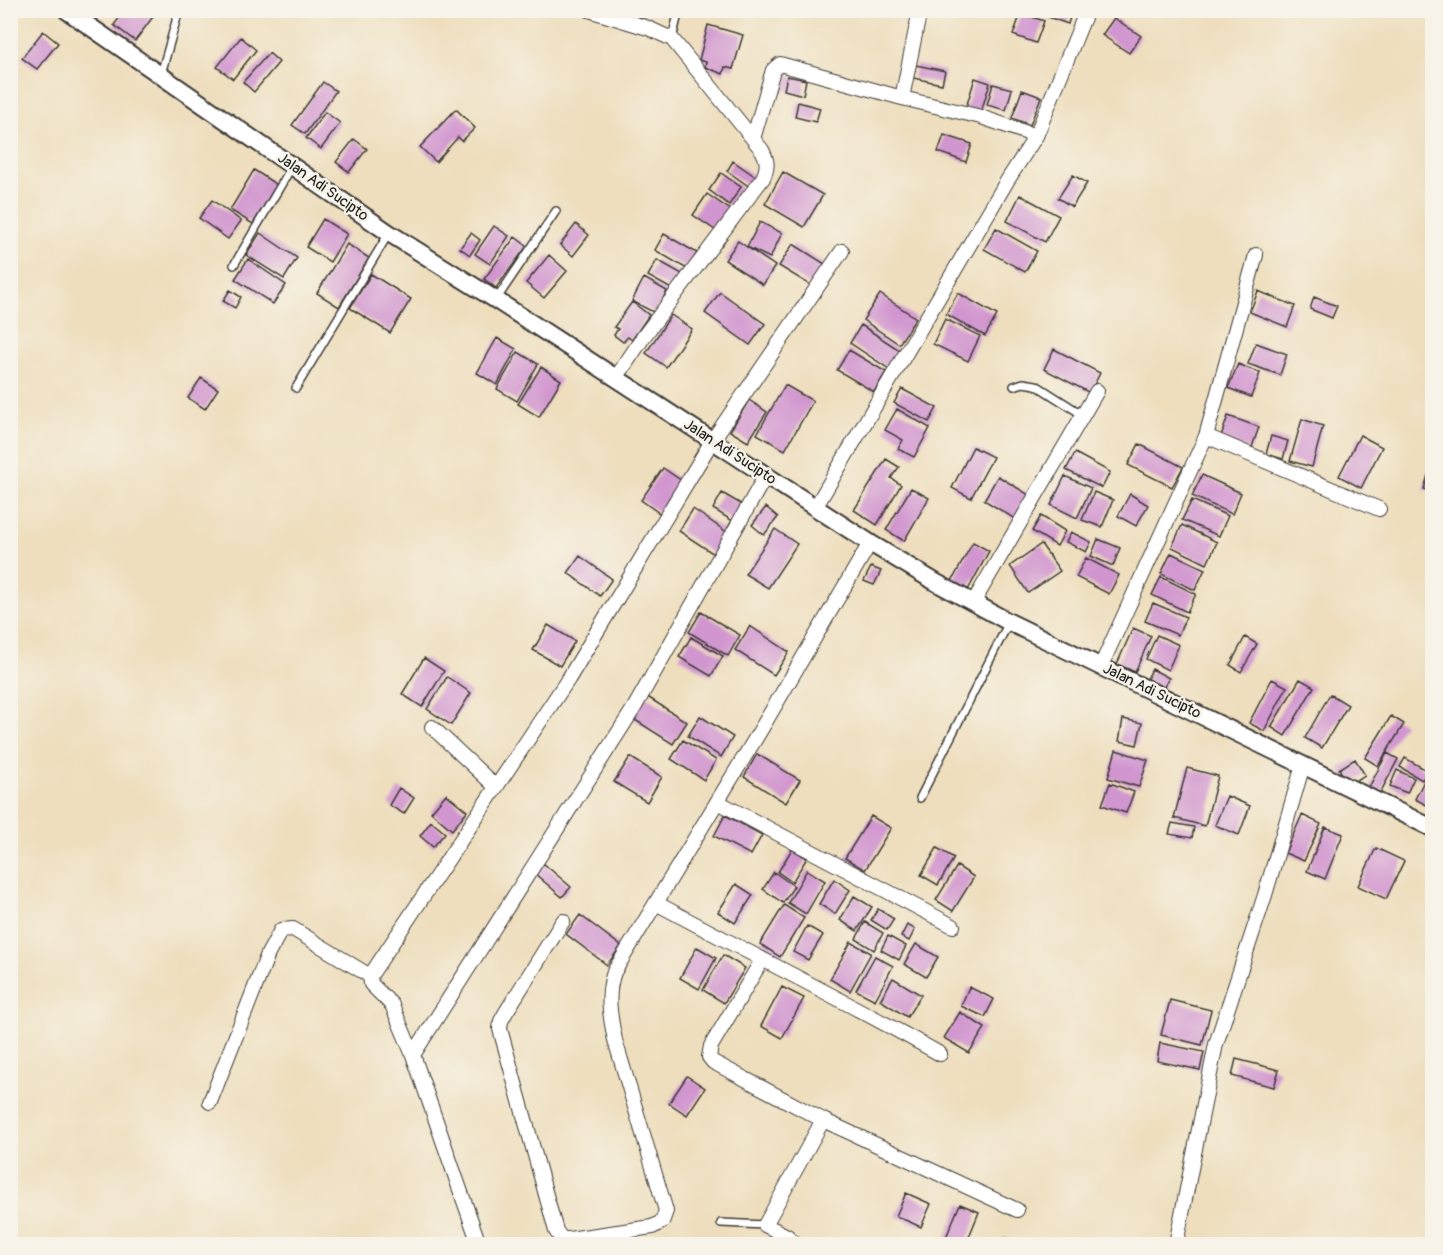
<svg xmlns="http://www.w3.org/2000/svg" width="1443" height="1255" viewBox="0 0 1443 1255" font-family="Pangolin,sans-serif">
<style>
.building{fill:#d196cf}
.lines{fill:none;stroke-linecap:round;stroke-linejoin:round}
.service-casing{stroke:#3c3934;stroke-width:10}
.minor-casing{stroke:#3c3934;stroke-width:16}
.tertiary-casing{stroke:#3c3934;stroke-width:20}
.service{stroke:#fff;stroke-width:7}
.minor{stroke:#fff;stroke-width:14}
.tertiary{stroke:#fff;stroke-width:16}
.labels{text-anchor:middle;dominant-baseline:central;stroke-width:5;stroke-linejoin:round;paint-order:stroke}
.street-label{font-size:15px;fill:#1c1c1c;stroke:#f7f3e8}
</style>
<rect width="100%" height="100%" fill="#f7f3e8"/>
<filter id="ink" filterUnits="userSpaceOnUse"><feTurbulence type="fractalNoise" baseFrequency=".0167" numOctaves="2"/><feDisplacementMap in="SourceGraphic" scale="12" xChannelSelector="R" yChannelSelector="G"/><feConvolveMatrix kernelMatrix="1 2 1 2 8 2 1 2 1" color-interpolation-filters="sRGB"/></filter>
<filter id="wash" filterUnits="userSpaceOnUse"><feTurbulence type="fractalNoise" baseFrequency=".008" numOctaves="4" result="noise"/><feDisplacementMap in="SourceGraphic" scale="24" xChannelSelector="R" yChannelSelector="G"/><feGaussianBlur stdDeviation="1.35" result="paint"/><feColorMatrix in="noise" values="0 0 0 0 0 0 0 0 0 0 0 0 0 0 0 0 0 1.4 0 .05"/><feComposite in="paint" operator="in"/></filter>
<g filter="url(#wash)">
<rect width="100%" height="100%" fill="#eedebd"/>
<g id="blocks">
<!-- building -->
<path class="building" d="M125 10H158L135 41 114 25Z
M630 10H646L643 17 629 12Z
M1038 10H1072L1068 24 1037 13Z
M1021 13 1044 21 1036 43 1013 35Z
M1114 18 1141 36 1129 53 1102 35Z
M708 25 743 35 733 69 725 67 723 74 705 67 706 62 699 60Z
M43 31 58 43 37 69 22 58Z
M241 37 256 50 233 79 217 67Z
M269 53 279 62 254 92 243 82Z
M916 65 945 71 942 84 913 78Z
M787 76 806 80 803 95 784 90Z
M975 78 990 83 980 115 965 111Z
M323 82 336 91 305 134 292 125Z
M993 84 1012 89 1006 110 987 105Z
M1022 90 1041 97 1030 125 1012 118Z
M798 102 820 108 816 122 795 117Z
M456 109 475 128 462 141 458 137 436 162 420 147Z
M325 112 340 123 321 149 306 138Z
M944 135 972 144 966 162 938 152Z
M354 139 367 149 349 172 336 162Z
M733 161 756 177 750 187 727 171Z
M254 170 277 185 253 224 230 210Z
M783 172 823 195 804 227 765 204Z
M721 173 741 187 729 205 709 190Z
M1073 175 1087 183 1072 207 1058 198Z
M707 194 732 211 718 232 693 215Z
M1020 195 1059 216 1045 242 1007 221Z
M212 200 241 221 228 239 199 218Z
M323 219 347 234 330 262 306 247Z
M760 222 782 233 770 258 747 247Z
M576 224 589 235 573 256 560 245Z
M494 226 509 236 490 264 475 254Z
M996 228 1037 251 1025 272 984 249Z
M260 233 297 258 284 279 246 255Z
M471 233 480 240 470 255 460 248Z
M664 234 697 253 687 269 655 250Z
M515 237 527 246 496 288 484 279Z
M738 241 775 266 763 285 725 260Z
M347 244 369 258 339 307 317 293Z
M793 244 825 264 812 286 779 266Z
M549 255 567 271 544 298 526 283Z
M248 259 286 285 273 304 235 279Z
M657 260 684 275 675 291 648 276Z
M371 274 411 299 390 333 350 308Z
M644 278 667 291 655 313 632 301Z
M230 290 241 297 235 308 223 301Z
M1258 291 1295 306 1287 327 1250 312Z
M720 292 765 324 750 345 705 313Z
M958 293 997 315 985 336 946 314Z
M880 294 916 318 899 344 863 320Z
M1314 297 1337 306 1332 318 1310 309Z
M632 302 649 315 632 340 628 337 623 342 614 335 618 329 614 327Z
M671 315 692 329 666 367 646 353Z
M945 319 980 336 968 361 933 344Z
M861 325 904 353 892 371 850 343Z
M497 338 516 349 497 385 477 373Z
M1256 343 1287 354 1280 375 1248 364Z
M1054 349 1100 373 1090 393 1044 369Z
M849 350 886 372 874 392 837 370Z
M518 352 538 364 517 401 497 389Z
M1238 364 1260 373 1251 397 1228 388Z
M541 367 561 380 539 417 518 404Z
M201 378 218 389 205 409 188 398Z
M785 385 813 401 785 450 757 434Z
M902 389 937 408 929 422 894 403Z
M749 400 767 412 748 442 730 431Z
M897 409 930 428 914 457 898 449 903 440 885 430Z
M1228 416 1259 427 1251 450 1220 439Z
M1302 419 1323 426 1312 467 1290 461Z
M1360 435 1382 447 1361 488 1339 476Z
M1271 436 1288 441 1283 459 1266 454Z
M1139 444 1183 467 1172 487 1128 465Z
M973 447 993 457 971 498 952 488Z
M1075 453 1110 472 1102 488 1066 470Z
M886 459 899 467 891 478 901 485 877 525 854 510Z
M1432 462V491L1424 489Z
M663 468 685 483 663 516 641 500Z
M1202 475 1241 493 1232 514 1192 496Z
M998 476 1029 495 1015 519 984 500Z
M1065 476 1091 488 1077 518 1051 505Z
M911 488 929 498 904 541 886 530Z
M1094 492 1113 500 1102 527 1082 520Z
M722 493 746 507 736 523 713 509Z
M1130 494 1148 505 1136 526 1118 516Z
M1192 500 1228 516 1219 536 1182 520Z
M766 507 778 517 764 535 752 525Z
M693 509 731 535 717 556 679 531Z
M1041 516 1065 531 1057 546 1032 531Z
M1182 525 1217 542 1207 564 1172 547Z
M775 529 797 544 768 588 745 574Z
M1071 532 1091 542 1086 552 1066 542Z
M1098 539 1120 548 1113 566 1091 556Z
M973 542 989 551 968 590 952 581Z
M1041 544 1060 571 1028 593 1010 566Z
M1171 553 1205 569 1195 590 1161 574Z
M580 556 612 579 600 596 568 573Z
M1086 558 1119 575 1109 594 1076 577Z
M871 567 881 571 874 585 864 581Z
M1161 577 1196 594 1187 612 1152 595Z
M1153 603 1186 617 1178 635 1145 621Z
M701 612 740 635 728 656 689 632Z
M548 625 575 641 560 666 533 650Z
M750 626 789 652 774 675 735 650Z
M1133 628 1151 636 1135 672 1117 664Z
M1157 635 1179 645 1168 670 1146 659Z
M691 637 723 656 711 676 679 657Z
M1245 637 1257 644 1241 672 1230 665Z
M424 658 444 671 422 707 402 694Z
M1152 669 1169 678 1161 692 1145 683Z
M447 677 471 693 451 725 427 709Z
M1272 679 1287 687 1264 731 1249 723Z
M1300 679 1314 687 1285 736 1271 727Z
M1330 694 1348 705 1322 748 1305 738Z
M646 696 687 722 673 744 632 718Z
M700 716 733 737 721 757 688 736Z
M1391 716 1404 724 1378 766 1365 758Z
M1123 719 1142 723 1137 745 1119 741Z
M683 740 716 760 704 780 671 759Z
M1116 750 1148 760 1139 787 1108 778Z
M1387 753 1398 759 1377 799 1366 793Z
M757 754 800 780 786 803 744 777Z
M630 757 662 777 647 802 614 782Z
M1405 758 1428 771 1422 780 1400 767Z
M1355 759 1365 775 1349 785 1339 769Z
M1432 765V808L1415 799Z
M1187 768 1218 776 1205 826 1174 818Z
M1397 770 1414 778 1407 793 1390 786Z
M1110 783 1134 792 1126 813 1102 805Z
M399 788 414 798 404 814 389 805Z
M446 794 467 811 452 830 431 812Z
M1227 796 1250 806 1239 835 1215 825Z
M725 815 762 835 751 855 714 836Z
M1302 815 1321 824 1304 861 1285 853Z
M871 816 891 828 865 870 845 858Z
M431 821 445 833 433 847 420 836Z
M1172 823 1194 827 1192 838 1169 834Z
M1325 827 1343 834 1325 879 1307 871Z
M937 848 954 858 938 885 921 875Z
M1376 848 1404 861 1386 899 1358 886Z
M792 849 807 858 792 882 778 872Z
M543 863 571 887 562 897 534 873Z
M957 866 974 877 953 911 936 900Z
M807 870 825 881 806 914 788 903Z
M774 872 794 886 783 903 763 889Z
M834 879 850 890 835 914 819 904Z
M736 884 753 895 735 923 718 912Z
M854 896 872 907 857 931 840 920Z
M784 905 804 918 780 957 760 944Z
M878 909 894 919 887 930 871 920Z
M580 915 621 946 607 965 566 934Z
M865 922 883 933 874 950 856 939Z
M907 925 915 929 909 941 901 937Z
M807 926 823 935 808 960 793 952Z
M888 936 906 946 899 960 881 950Z
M851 942 871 953 850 991 830 979Z
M916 944 938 957 926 977 904 964Z
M697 947 716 958 699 989 680 978Z
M723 955 745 968 724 1003 703 990Z
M875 956 893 966 875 1000 856 990Z
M893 978 921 995 907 1017 880 1000Z
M782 987 804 998 782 1038 761 1026Z
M969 987 994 999 985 1017 961 1006Z
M1170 1000 1211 1010 1202 1045 1161 1035Z
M960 1012 985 1028 969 1053 944 1038Z
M1160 1043 1204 1052 1200 1070 1157 1061Z
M1236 1059 1279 1070 1274 1087 1232 1076Z
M687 1076 705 1088 687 1115 669 1103Z
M906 1193 931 1204 921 1227 896 1216Z
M960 1204 979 1212 966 1244H951L944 1242Z
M1005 1238 1019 1244H1002Z"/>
</g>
</g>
<g filter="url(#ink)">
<use href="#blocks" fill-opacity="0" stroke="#3c3934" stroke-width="1.5"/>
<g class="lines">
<!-- service casing -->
<g class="service-casing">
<path id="service" d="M672 39 679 10
M161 74 178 14 177 10
M234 265 291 168
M496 300 556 211
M1014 386 1023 383 1036 385 1083 415
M296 388 389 233
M920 798 1009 622
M721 1223 765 1225"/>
</g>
<!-- minor casing -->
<g class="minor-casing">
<path id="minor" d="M589 10 648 28 672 39 762 150C768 161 768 167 763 178L644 336 616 378
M920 10 902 98 981 117 1036 136
M10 11 11 10
M753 139 773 70 780 64 902 98
M1206 436 1256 255
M815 508 1007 181 1036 136 1087 10
M973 603 1097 391
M1101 666 1206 436 1379 509
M432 727 496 787
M718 802 953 926
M656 903C750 954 846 1001 940 1054
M563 921 506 1012 501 1021 500 1029 556 1231 562 1239H569L652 1227 662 1222 666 1211 615 1040C610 1016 606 995 614 972L760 731 870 543
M762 960 711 1046 709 1057 713 1062 823 1120 1017 1210
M413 1055 634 708 766 475
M210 1102 268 954 281 930 293 929 370 976
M479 1244 413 1055 392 1005 371 984 370 976 569 678 712 441 842 251
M795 1244 787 1236 765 1225 823 1120
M1176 1244 1216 1044 1265 895 1303 765"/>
</g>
<!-- tertiary casing -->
<g class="tertiary-casing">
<path id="tertiary" d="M66 10 389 233 496 300 870 543 937 583 1009 622 1432 828"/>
</g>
<!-- service -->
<use href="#service" class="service"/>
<!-- minor -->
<use href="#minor" class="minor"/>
<!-- tertiary -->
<use href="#tertiary" class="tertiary"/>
</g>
</g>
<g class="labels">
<!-- street labels -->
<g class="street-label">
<text transform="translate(323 187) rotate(35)">Jalan Adi Sucipto</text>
<text transform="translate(730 452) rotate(33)">Jalan Adi Sucipto</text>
<text transform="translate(1152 691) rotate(26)">Jalan Adi Sucipto</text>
</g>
</g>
<!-- margin -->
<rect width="1443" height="1255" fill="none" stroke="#f7f3e8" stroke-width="36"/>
</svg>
